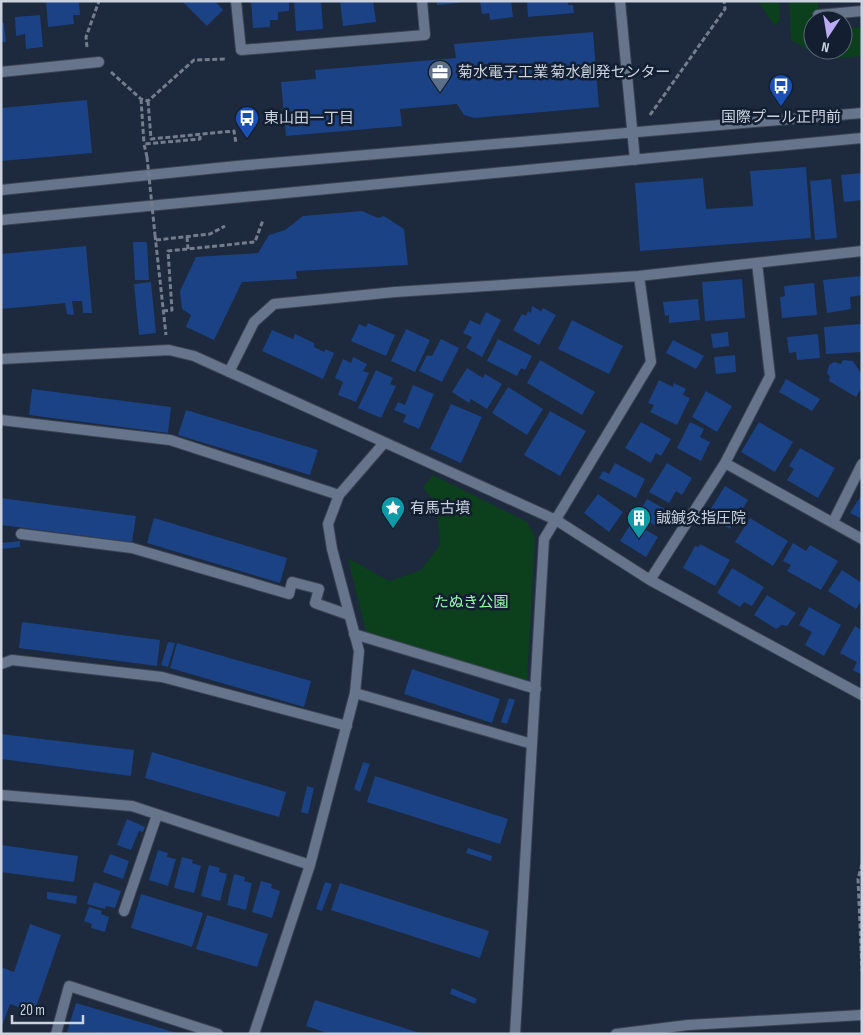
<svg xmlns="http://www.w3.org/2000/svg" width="863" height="1035" viewBox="0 0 863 1035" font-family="'Sofia Sans Condensed','Noto Sans JP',sans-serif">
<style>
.green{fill:#0c3f1c}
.building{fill:#1b4284}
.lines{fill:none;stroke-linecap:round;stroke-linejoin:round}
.service-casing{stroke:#3a4353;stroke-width:12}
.minor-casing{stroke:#3a4353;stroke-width:12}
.tertiary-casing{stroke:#3a4353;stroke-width:12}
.path{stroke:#737d8d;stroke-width:3;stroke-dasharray:5 2.5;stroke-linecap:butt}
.service{stroke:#66758b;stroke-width:10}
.minor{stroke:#66758b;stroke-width:10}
.tertiary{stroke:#66758b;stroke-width:10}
.path-bridge{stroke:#737d8d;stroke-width:3;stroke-dasharray:5 2.5;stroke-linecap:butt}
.labels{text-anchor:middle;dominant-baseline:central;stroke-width:5;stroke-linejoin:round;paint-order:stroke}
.poi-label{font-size:15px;fill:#cad2df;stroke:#131f31;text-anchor:start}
.park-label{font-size:15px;fill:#95fdab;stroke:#131f31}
</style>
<rect width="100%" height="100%" fill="#1d293c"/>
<!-- green -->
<path class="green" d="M758 1H779L780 20 775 26Z
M789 1H818L819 20H813V50H843V29L862 27V56L824 59 791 40Z
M433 475 527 522 535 537 527 682 366 632 348 558 389 581 421 570 440 545 437 506 423 487Z"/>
<!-- building -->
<path class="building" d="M46 1H79L80 15H73L74 24 48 27Z
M182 1H215L223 10 207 26Z
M251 1H289V11L278 12V20H270V27L253 28Z
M294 1H321L323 29 296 31Z
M340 1H373L376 22 343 26Z
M437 1H459V3L437 5Z
M480 1H511L513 17 490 20 489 13 482 14Z
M527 1H568V5H573L574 13 528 17Z
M40 15 43 47 26 49 25 34 16 36 15 17Z
M1 23H4L6 42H1Z
M593 32 599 107 474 118 464 115 457 104 400 109 402 126 286 136 281 82 316 79 315 70 456 58 454 44Z
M87 100 92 153 1 161V108Z
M806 167 811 238 640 251 635 183 703 178 706 209 753 206 750 171Z
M862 173V200L844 202 841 175Z
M831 179 837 238 815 240 810 181Z
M362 211 378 218 384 216 404 229 408 265 296 271 297 279 242 282 214 340 186 327 191 315 182 309 180 291 196 257 258 253 269 235 285 230 303 216Z
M133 242H147L149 280H135Z
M86 246 92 313H83L82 301H72L74 315 67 314 65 303 1 309V254Z
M861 276 862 295 850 297 851 309 827 313 823 280Z
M742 279 745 318 705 321 702 282Z
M151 282 156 333 139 335 134 284Z
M814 283 817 315 782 318 780 297 785 296 784 286Z
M698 299 700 320 669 323V315L665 316 663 302Z
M532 306 541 311 543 308 556 315 539 345 513 330 522 314 526 316 528 311 531 313Z
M486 312 501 320 482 357 466 348 472 337 463 333 470 320 480 325Z
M572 320 623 346 609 374 558 349Z
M368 323 395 335 386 356 351 341 359 324 366 327Z
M861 324 862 352 826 354 824 327Z
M406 329 430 340 415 372 391 361Z
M272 330 293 339 295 334 314 343V347L324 352 325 349 334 353 323 379 262 351Z
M728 332 729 346 713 348 711 334Z
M818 334 820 358 797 360 796 352 789 353 787 337Z
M441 339 459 348 442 382 419 371 427 355 432 356Z
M498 339 532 356 525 370 521 368 517 376 487 361Z
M673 340 704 356 696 369 666 353Z
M735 355 736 372 716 374 714 357Z
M353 357 367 364 363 371 369 373 356 402 338 395 343 382 335 378 343 359 351 363Z
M540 360 595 392 582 415 527 383Z
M843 360 853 361 862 375V387L856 397 829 381 830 377 827 373 829 365 834 362 841 364Z
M467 368 483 378 485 374 502 384 487 409 471 399 469 403 452 392Z
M376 370 393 378 390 384 396 386 381 418 358 408Z
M786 379 820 399 812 411 779 392Z
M659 380 673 387 674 383 686 389 683 395 690 398 677 425 650 412 654 405 648 403Z
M413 385 434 394 419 429 403 422 406 415 394 410 398 402 405 405Z
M508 387 543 409 527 435 492 413Z
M32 389 171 407 168 433 29 415Z
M706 391 732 406 717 432 692 417Z
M451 404 482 417 461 463 430 449Z
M186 410 318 450 310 475 178 435Z
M550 411 586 431 560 476 524 455Z
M641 422 671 439 661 456 656 453 651 463 625 448Z
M690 422 704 429 700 437 710 442 701 461 677 448Z
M759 422 793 442 775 472 741 452Z
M800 448 835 468 818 498 787 480 794 469 789 466Z
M615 463 645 479 636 498 599 478 603 471 609 474Z
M667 463 692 478 682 495 676 491 669 503 649 492Z
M725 486 748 500 730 529 707 515Z
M598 494 623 512 609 532 584 513Z
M862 494V519L850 513Z
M1 498 136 516 132 542 1 525Z
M647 499 665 509 656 526 637 515Z
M154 518 287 558 280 583 147 543Z
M750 518 788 541 773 566 735 542Z
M632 522 658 537 646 557 620 541Z
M20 541V547L1 549V543Z
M793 543 806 551 810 545 838 561 821 590 787 571 791 565 783 561Z
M700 544 730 560 715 586 683 568 695 546 699 547Z
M732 568 764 587 752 606 744 602 740 607 717 593Z
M842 570 862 583V600L856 609 828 591Z
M767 595 796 613 787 626 782 625 776 629 754 615Z
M809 607 841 625 824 656 805 645 812 632 799 625Z
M22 622 160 640 157 666 19 648Z
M855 626 862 630V675L853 670 857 662 840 653Z
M168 642 175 643 168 667 161 665Z
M177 643 311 681 304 707 170 668Z
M412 669 500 699 492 723 404 694Z
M509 698 515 700 507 724 501 722Z
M1 734 134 750 131 776 1 759Z
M152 752 286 792 279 817 145 778Z
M363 762 370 764 360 792 354 789Z
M375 776 508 819 500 844 367 802Z
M307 786 314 788 308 814 301 812Z
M127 819 145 827 143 832 139 831 131 850 117 845Z
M1 845 78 856 74 882 1 872Z
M468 848 492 856 491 861 466 853Z
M158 850 168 853 167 857 176 859 168 886 149 880Z
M110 854 129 861 123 879 103 872Z
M182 857 193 860 192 863 201 866 194 893 174 888Z
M209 865 220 868 219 872 227 874 220 901 201 896Z
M234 874 245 877 244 881 252 883 246 910 227 905Z
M261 881 272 884 271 888 280 891 272 918 252 912Z
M94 882 121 891 115 908 106 906 105 909 87 904Z
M325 882 332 884 322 911 316 909Z
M340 883 489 931 480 958 331 910Z
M47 892 77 896 76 904 47 899Z
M141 894 203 913 192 947 131 928Z
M89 907 102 911 101 914 109 917 105 932 91 928 92 924 84 921Z
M207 915 268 934 257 967 196 949Z
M30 924 61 935 34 1013 10 1004 1 1029V967L14 972Z
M452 988 477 999 475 1004 450 994Z
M315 1000 420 1033V1034H330L306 1026Z
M76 1003 177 1033V1034L67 1032Z"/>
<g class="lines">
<!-- service casing -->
<g class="service-casing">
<path id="service" d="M818 15 862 11
M1 420 170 440 339 495
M21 534 132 548 289 594 292 582 319 589 315 603 349 615
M354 634 536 689
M1 664 12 660 162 677 347 726
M355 693 532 744
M124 911 157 815
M56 1034 69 986 218 1034"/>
</g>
<!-- minor casing -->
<g class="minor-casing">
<path id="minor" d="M236 1 241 50 425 35 422 1
M1 72 99 62
M1 359 169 350 194 356 556 520 650 580 862 695
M229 372 254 322 274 304 395 292 639 276 862 251
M725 463 862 539
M833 522 862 464
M650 580 725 463 770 376 757 263
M1 795 132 806 310 865
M254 1034 310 865 355 693 359 651 332 549 328 524 339 495 384 443
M515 1034 544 539 651 362 639 276
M616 1034 688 1025 862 1015"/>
</g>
<!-- tertiary casing -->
<g class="tertiary-casing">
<path id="tertiary" d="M620 1 635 160
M1 190 237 166 862 113
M1 220 862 138"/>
</g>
<!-- path -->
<path class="path" d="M87 47 86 37 99 1
M111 72 141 99 148 101 194 60 226 59
M141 99 144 144
M148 101 151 139 234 131 236 143
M650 115 725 9 724 1
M147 157 144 144 200 139V135
M155 235 166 335
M187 237 188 249
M156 240 210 234 225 226
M163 311 172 310 168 251 255 242 263 220
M862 864 858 879 862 971"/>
<!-- service -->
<use href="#service" class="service"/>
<!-- minor -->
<use href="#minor" class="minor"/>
<!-- tertiary -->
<use href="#tertiary" class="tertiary"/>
<!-- path-bridge -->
<path class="path-bridge" d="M147 157 155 235"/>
</g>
<!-- icons -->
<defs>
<g id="office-pin" transform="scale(1.25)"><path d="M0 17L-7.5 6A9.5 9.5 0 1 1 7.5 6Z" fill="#5c6f8a" stroke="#131f31"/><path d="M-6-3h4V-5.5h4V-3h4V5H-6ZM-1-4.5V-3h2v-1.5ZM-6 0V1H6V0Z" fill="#fff"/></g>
<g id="bus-pin" transform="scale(1.25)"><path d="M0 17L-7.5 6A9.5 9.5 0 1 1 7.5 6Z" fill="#1a4fb4" stroke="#131f31"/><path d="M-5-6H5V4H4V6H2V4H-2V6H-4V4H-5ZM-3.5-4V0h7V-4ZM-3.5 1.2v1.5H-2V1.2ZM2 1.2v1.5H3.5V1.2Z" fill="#fff"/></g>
<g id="sight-pin" transform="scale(1.25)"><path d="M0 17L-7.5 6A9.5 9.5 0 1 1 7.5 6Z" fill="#0f9aa8" stroke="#131f31"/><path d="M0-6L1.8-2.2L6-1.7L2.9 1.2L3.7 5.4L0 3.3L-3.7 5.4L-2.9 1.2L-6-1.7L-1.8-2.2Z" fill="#fff"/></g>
<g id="building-pin" transform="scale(1.25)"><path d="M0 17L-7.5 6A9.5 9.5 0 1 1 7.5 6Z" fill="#0f9aa8" stroke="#131f31"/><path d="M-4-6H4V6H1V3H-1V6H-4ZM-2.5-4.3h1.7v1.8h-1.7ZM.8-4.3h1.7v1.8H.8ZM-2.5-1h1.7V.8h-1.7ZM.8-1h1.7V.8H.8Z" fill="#fff"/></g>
</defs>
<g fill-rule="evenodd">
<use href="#office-pin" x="440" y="72"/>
<use href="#bus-pin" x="781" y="86"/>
<use href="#bus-pin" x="247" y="118"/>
<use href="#sight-pin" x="393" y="508"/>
<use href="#building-pin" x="639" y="518"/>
</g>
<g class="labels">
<!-- poi labels -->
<g class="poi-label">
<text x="458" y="72">菊水電子工業 菊水創発センター</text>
<text x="781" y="117" text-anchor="middle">国際プール正門前</text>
<text x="264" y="118">東山田一丁目</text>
<text x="410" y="508">有馬古墳</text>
<text x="656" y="518">誠鍼灸指圧院</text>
</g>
<!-- park labels -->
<g class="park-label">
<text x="471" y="602">たぬき公園</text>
</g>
</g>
<!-- border -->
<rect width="863" height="1035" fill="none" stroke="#cad2df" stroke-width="5"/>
<!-- north arrow -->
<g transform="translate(828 35) rotate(192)"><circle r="24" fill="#131f31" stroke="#5c6777"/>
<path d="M0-4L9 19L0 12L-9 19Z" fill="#bbaaf6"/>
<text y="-8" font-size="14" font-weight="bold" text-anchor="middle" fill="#cad2df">N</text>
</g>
<!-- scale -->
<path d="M12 1015v8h71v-8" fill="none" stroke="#cad2df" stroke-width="2.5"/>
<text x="20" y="1015" font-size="15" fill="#cad2df" stroke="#131f31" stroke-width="4" paint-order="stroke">20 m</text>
</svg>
